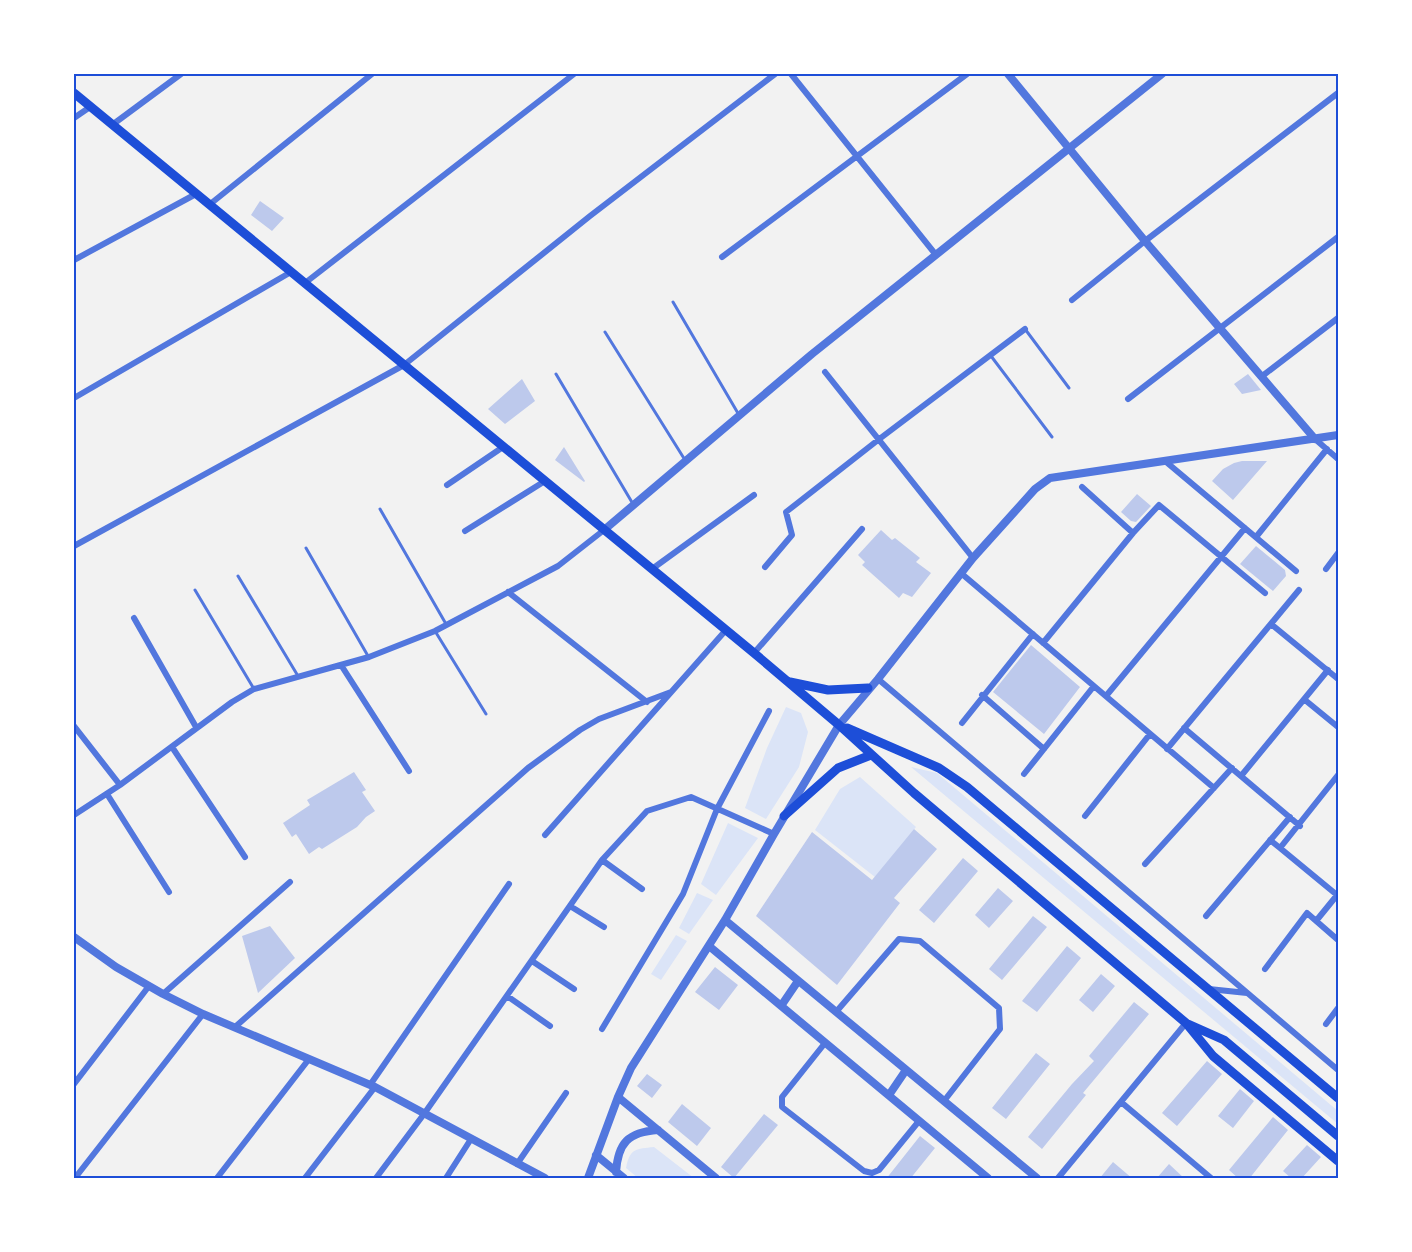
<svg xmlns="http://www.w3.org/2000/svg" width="1412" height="1252" viewBox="0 0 1412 1252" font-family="'DejaVu Sans',sans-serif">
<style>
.green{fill:#dbe4f7}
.building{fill:#bdc9ec}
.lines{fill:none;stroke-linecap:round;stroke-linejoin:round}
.service{stroke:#5277de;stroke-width:3}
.minor{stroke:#5277de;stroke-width:6}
.tertiary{stroke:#5277de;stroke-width:8}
.secondary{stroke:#1d4ed8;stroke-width:9}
.neatline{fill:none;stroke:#1d4ed8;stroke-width:2}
</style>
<rect width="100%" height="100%" fill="#f2f2f2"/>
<!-- green -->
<path class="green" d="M786 707 801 713 808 732 799 767 766 819 745 808 767 748Z
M911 767 937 773 1338 1111V1124Z
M860 777 916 827 875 877 815 830 840 789Z
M728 823 758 838 716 895 701 884Z
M697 893 713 900 689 934 679 928Z
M676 935 687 941 661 980 651 974Z
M654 1147 694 1178H638L626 1168C630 1148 636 1149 654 1147Z"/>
<!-- building -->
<path class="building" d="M260 201 284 218 272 231 251 215Z
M1248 374 1261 390 1242 394 1234 384Z
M522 379 535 401 505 424 488 409Z
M564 447 585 481 584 482 555 460Z
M1242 461H1267L1233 500 1212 481 1223 469 1234 463Z
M1137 494 1151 506 1136 522 1131 521 1121 512Z
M881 530 892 540 895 538 920 558 916 562 931 573 912 597 903 593 899 598 862 565 865 562 858 555Z
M1256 546 1285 570 1286 576 1273 591 1240 564Z
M1031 645 1080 687 1044 734 993 692Z
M354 772 366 790 362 792 375 811 366 817 357 827 322 849 319 847 309 854 296 834 292 837 283 823 310 805 307 800Z
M914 829 937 849 894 898 900 903 837 985 756 916 812 832 872 880Z
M963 858 978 871 934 923 919 910Z
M998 888 1013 901 989 928 975 915Z
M1033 916 1047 927 1002 980 989 969Z
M270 926 295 958 258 993 242 936Z
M1067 946 1081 958 1037 1012 1022 1001Z
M715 967 738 985 719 1010 695 992Z
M1101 974 1115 986 1093 1012 1079 1000Z
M1134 1002 1149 1014 1083 1093 1086 1095 1042 1149 1028 1137 1072 1084 1094 1061 1089 1056Z
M1036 1053 1050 1064 1006 1119 992 1108Z
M1207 1061 1222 1074 1177 1126 1162 1113Z
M647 1074 662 1085 652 1098 637 1086Z
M1240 1089 1254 1101 1233 1128 1218 1116Z
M682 1104 711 1128 697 1146 668 1122Z
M764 1114 778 1125 734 1178 721 1167Z
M1273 1117 1288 1130 1249 1179H1239L1229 1170Z
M920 1136 935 1148 910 1179H886Z
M1307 1145 1321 1157 1301 1179H1292L1283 1171Z
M1113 1162 1133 1179H1099Z
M1169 1164 1185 1179H1156Z"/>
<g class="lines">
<!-- service -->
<path class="service" d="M673 302 739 415
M1025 329 1069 388
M605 332 685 460
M991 356 1052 437
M556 374 633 504
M380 509 446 624
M306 548 368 656
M238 576 298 676
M195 590 254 689
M435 631 486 714"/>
<!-- minor -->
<path class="minor" d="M791 74 936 255
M74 118 90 107
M112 125 181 74
M209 205 372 74
M722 257 967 74
M74 260 196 194
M305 283 574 74
M1072 300 1145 241 1338 93
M825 372 973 558
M1261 377 1338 318
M74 398 291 272
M1128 399 1338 237
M1315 439 1338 459
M1165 461 1296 571
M447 485 503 447
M1082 487 1133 533
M465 531 545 481
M1256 537 1327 449
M74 546 404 365 590 216 775 74
M765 567 792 535 786 512 878 440 1025 329
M652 569 754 495
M1326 569 1338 553
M962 574 1214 788
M508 592 647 702
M134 618 196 727
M1271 624 1338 679
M1043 643 1133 533 1159 505 1265 593
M754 653 862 529
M341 665 409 771
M878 679 1338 1070
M982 695 1044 749
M1106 696 1245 528
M1305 700 1338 727
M962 723 1033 634
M74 726 120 785
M1184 728 1300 826
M172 747 245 857
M1167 749 1299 590
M1024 774 1094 686
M1241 776 1328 670
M107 794 169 892
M74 815 120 785 232 702 254 689 369 657 435 631 558 566 604 530
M1085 816 1150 734
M545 835 726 630
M1270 840 1280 848 1338 775
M1280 848 1337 895
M602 860 642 889
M1145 864 1232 768
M570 906 604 927
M1206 916 1290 817
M1316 921 1338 894
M532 961 574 989
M1265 969 1307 913 1338 940
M1209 989 1247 993
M163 994 290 882
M507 996 550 1026
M836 1012 899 939 920 941 999 1008 1000 1029 944 1101
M1326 1024 1338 1008
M235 1027 528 768 580 730 599 719 671 692
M602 1029 683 894 717 809 769 711
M825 1043 782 1097V1107L864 1171 872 1173 879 1170 919 1121
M74 1084 149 986
M370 1085 509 884
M1121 1102 1211 1178
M517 1164 566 1093
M75 1178 203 1014
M217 1178 309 1059
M305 1178 375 1087
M376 1178 424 1114 602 860 647 811 691 797 774 834
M446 1178 471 1139
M1058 1178 1186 1023"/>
<!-- tertiary -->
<path class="tertiary" d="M1008 74 1145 241 1315 439
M604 530 812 354 1162 74
M725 920 1037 1178
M74 937 116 967 163 994 203 1014 375 1087 545 1178
M709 946 988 1178
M781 1006 798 981
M889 1095 906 1070
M618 1097 716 1178
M596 1155 624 1178
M616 1172C618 1143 628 1132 658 1130
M588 1178 618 1097 631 1068 725 920 774 834 839 725 878 679 973 558 1035 489 1050 478 1338 435"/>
<!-- secondary -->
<path class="secondary" d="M74 93 754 653 839 725 914 793 1186 1023 1213 1056 1338 1161
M790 682 828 690 868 688
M847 728 939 768 967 787 1338 1098
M784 816 838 768 871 755
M1188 1024 1224 1040 1338 1136"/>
</g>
<!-- border -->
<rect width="1412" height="1252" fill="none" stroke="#ffffff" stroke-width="150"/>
<rect x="75" y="75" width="1262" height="1102" class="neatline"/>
</svg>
